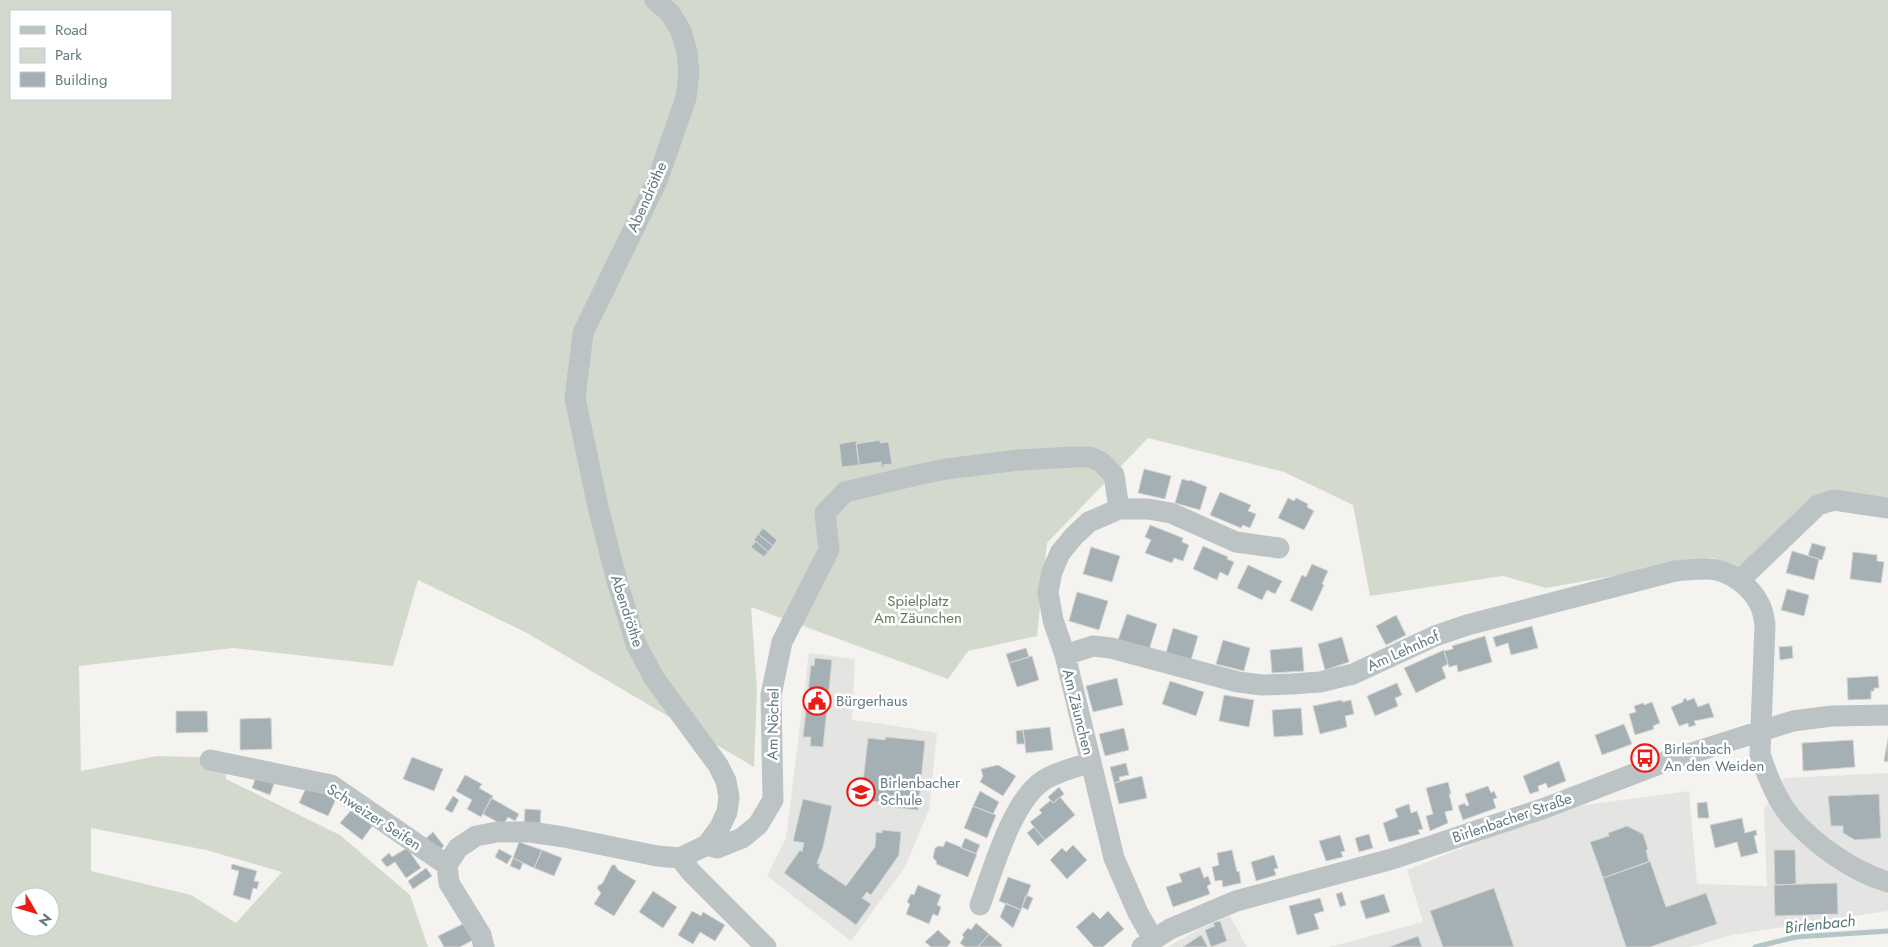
<svg xmlns="http://www.w3.org/2000/svg" width="1888" height="947" viewBox="0 0 1888 947" font-family="Jost,sans-serif">
<style>
.built{fill:#e4e5e3}
.green{fill:#d4d9ce;fill-rule:evenodd}
.lines{fill:none;stroke-linecap:round;stroke-linejoin:round}
.stream{stroke:#b3c5c6;stroke-width:5}
.building{fill:#a4b0b3;stroke:#d5d4d2}
.minor{stroke:#bcc3c5;stroke-width:21}
.labels{text-anchor:middle;dominant-baseline:central;stroke-width:5;stroke-linejoin:round;paint-order:stroke}
.street-label{font-size:15px;fill:#617a82;stroke:#fff}
.park-label{font-size:15px;fill:#6a7960;stroke:#fff}
.poi-label{font-size:15px;fill:#617a82;stroke:#fff;text-anchor:start}
.water-label{font-size:16px;font-style:italic;fill:#587779;stroke:#fff}
</style>
<rect width="100%" height="100%" fill="#f4f3ef"/>
<!-- built -->
<path class="built" d="M809 653 855 659 852 720 883 724 937 733 929 810 905 867 851 941 767 876 786 838Z
M1888 773V911L1732 935 1690 947H1329L1423 922 1407 870 1563 808 1689 791 1697 884 1767 886 1764 809 1784 778Z
M1230 916 1247 947H1168L1199 929Z"/>
<!-- green -->
<path class="green" d="M0 0H1888V515L1817 497 1753 574 1713 558 1546 588 1503 576 1370 596 1353 505 1284 472 1148 438 1047 543 1037 636 968 651 948 679 751 607 757 690 754 767 527 633 418 580 393 666 233 648 79 666 81 771 157 756 225 758 226 779 340 835 410 895 428 947H0ZM11 11H171V99H11ZM91 828 206 850 282 872 236 923 191 895 91 871ZM20 897H50V927H20Z"/>
<g class="lines">
<!-- stream -->
<path class="stream" d="M1755 947 1796 937 1888 931"/>
</g>
<!-- building -->
<path class="building" d="M888 439 892 464 883 465 884 467 882 468 881 462 859 465 856 444 880 440V443L888 442Z
M856 441 859 465 842 467 839 444Z
M1144 469 1171 476 1165 499 1138 493Z
M1182 479 1189 481 1190 480 1207 487 1200 510 1175 503Z
M1220 492 1251 505 1248 511 1256 514 1250 528 1243 525 1241 528 1210 515Z
M1288 498 1294 501 1296 498 1308 504 1307 507 1314 511 1304 530 1278 518Z
M1150 525 1183 538 1182 542 1189 545 1183 561 1174 558 1172 563 1145 553 1151 540 1145 537Z
M763 528 777 540 773 546 758 534Z
M758 534 773 546 768 552 754 540Z
M756 541 768 552 764 557 751 547Z
M1812 543 1826 547 1822 560 1808 556Z
M1203 546 1228 557 1227 559 1234 562 1228 576 1220 572 1217 580 1193 569Z
M1091 547 1120 556 1112 582 1083 574Z
M1792 551 1819 559 1814 580 1786 573Z
M1853 552 1877 555V561L1884 562 1881 583 1850 579Z
M1312 564 1328 571 1322 584 1324 585 1312 611 1290 601 1302 575 1306 577Z
M1248 565 1282 581 1275 594 1267 590 1262 600 1237 588Z
M1787 589 1809 595 1804 616 1781 610Z
M1077 592 1108 601 1099 630 1069 621Z
M1127 614 1157 624 1149 650 1118 640Z
M1396 615 1406 635 1386 645 1376 626Z
M1532 626 1538 648 1511 655 1508 643 1496 647 1493 637Z
M1173 628 1198 636 1191 660 1166 653Z
M1485 636 1492 662 1458 672 1457 665 1449 667 1444 651 1453 649 1452 646Z
M1342 637 1349 662 1325 670 1318 644Z
M1223 640 1250 648 1244 671 1216 664Z
M1792 646 1793 658 1780 660 1779 647Z
M1302 647 1304 671 1272 673 1270 650Z
M1026 648 1029 657 1009 663 1006 654Z
M1444 650 1448 664 1442 667 1446 678 1416 693 1404 668Z
M1032 656 1039 680 1017 687 1009 663Z
M815 658 832 660 823 747 810 746 811 737H803L811 665 814 666Z
M1878 676 1879 688H1874V691H1871V699L1848 700 1847 678Z
M1117 678 1123 705 1093 712 1086 686Z
M1170 681 1204 692 1196 716 1162 704Z
M1397 683 1402 695 1395 698 1398 706 1375 716 1367 696Z
M1224 695 1254 700 1249 727 1219 721Z
M1686 698 1687 701 1694 698 1698 707 1709 703 1714 717 1694 721 1696 725 1689 727 1688 723 1679 726 1671 707 1683 702V700Z
M1342 700V702L1351 700 1354 714 1345 716 1347 727 1320 734 1313 706Z
M1652 702 1660 723 1653 726 1654 729 1635 735 1629 714 1636 712 1634 706 1643 703 1644 705Z
M1301 708 1303 735 1274 737 1272 710Z
M176 711H207L208 732 176 733Z
M271 718 272 749 240 750V719Z
M1624 724 1632 744 1602 755 1595 735Z
M1050 727 1053 750 1026 753 1023 730Z
M1124 728 1129 750 1105 756 1099 734Z
M1023 730 1025 744H1017L1016 731Z
M886 737 925 741 918 810 879 806V802L861 800 868 738 885 740Z
M1888 738V762L1884 761Z
M1853 740 1855 767 1803 771 1802 743Z
M412 757 443 769 434 791 403 779Z
M1559 761 1566 781 1548 788 1546 783 1538 786 1539 791 1530 794 1523 776Z
M1126 763 1129 775 1119 777 1120 781 1114 783 1110 767Z
M998 765 1016 776 1003 796 980 782 983 776 981 769Z
M257 774 275 781 270 795 252 788Z
M465 775 482 784 479 788 493 796 481 817 467 809 472 800 456 791Z
M1142 776 1147 798 1119 804 1114 783Z
M1448 782 1451 794H1449L1453 810 1445 812 1448 823 1430 831 1426 816 1433 814 1426 788Z
M307 786 336 799 328 816 299 803Z
M1488 786 1491 793 1494 791 1497 798 1493 799 1496 808 1463 820 1458 806 1465 803 1466 806 1469 805 1465 794Z
M1059 787 1064 794 1053 803 1048 797Z
M980 791 999 802 993 814 973 806Z
M1879 794 1881 838 1855 840 1843 833V826H1831L1828 796Z
M453 796 459 800 452 813 445 809Z
M1060 797 1075 815 1045 840 1030 822 1042 813 1039 810 1051 800 1053 803Z
M491 798 519 814 515 821 508 817 503 825 483 814Z
M803 799 832 806 823 847 817 863 820 865 818 867 846 886 875 847 876 832 882 833V830L901 832 899 855 871 895 867 892 862 898 871 904 856 925 784 873 800 850 802 852 804 843 793 841Z
M1707 802 1709 818H1698L1697 803Z
M1409 804 1411 813 1417 811 1423 829 1418 830 1420 834 1389 842 1383 823 1398 817 1395 809Z
M973 806 996 815 987 838 964 828Z
M352 809 373 825 362 840 340 823Z
M525 809 541 810 540 825 524 824Z
M1742 818 1745 833 1756 830 1757 835 1754 836 1758 853 1741 857 1737 842 1715 848 1710 825Z
M1627 826 1643 834 1648 849 1646 850 1649 862 1603 878 1590 842 1609 836 1608 833Z
M1034 827 1045 840 1038 846 1027 833Z
M433 832 444 846 435 854 424 840Z
M1369 834 1373 848 1359 852 1355 838Z
M1340 835 1345 851 1341 852 1343 857 1326 861 1319 841Z
M965 838 980 845 976 854 961 848Z
M946 841 977 854 968 877 936 864 937 862 933 858 935 848 939 846 943 847Z
M519 842 542 850 534 868 513 858Z
M1073 845 1087 860 1067 879 1050 860 1062 848 1066 852Z
M407 848 421 868 406 878 395 862 387 867 381 860 389 853 392 857Z
M499 849 512 856 507 864 495 857Z
M542 850 562 858 554 876 534 868Z
M1232 850 1237 872 1239 871 1241 883 1223 887 1222 880 1215 881 1212 867 1219 865 1217 853Z
M1774 850H1795L1796 884 1775 885Z
M1274 855 1278 868 1274 869 1276 875 1256 881 1251 862Z
M513 858 523 863 520 870 510 866Z
M1650 861 1666 907 1706 893 1717 924 1650 947H1626L1603 878Z
M232 864 257 871 254 881 259 882 257 889 253 888 250 900 233 895 239 871 231 869Z
M612 865H615L618 870 636 881 614 916 594 904 601 893 597 888 599 885 602 884Z
M1200 867 1204 878 1208 876 1211 884 1207 886 1210 894 1173 907 1166 887 1182 882 1179 874Z
M426 868 432 876 413 889 408 881Z
M1008 877 1031 885 1021 910 999 901Z
M1837 883 1838 914 1775 916 1774 885Z
M918 885 941 895 937 905 941 907 938 916 933 914 929 924 906 914 910 904 907 902 911 894 914 895Z
M1494 888 1514 947H1443L1430 911Z
M653 891 677 907 663 928 639 912Z
M1342 892 1346 905 1340 907 1336 894Z
M1384 894 1390 912 1366 919 1360 901Z
M1026 895 1033 898 1028 910 1022 907Z
M1320 898 1324 911 1314 914 1319 929 1297 935 1289 906Z
M1006 903 1021 910 1013 928 1000 917Z
M692 911 701 916 703 912 725 925 715 941 700 932 693 944 678 935Z
M1108 911 1124 929 1103 947H1094L1076 927 1093 912 1100 919Z
M1220 921 1227 941 1211 947 1205 930 1215 926 1213 923Z
M465 923 473 940 460 947H444L438 936Z
M976 923 989 934 978 947H965L960 943 964 937 962 935 968 928 971 930Z
M938 930 951 942 947 947H931L925 942Z
M989 934 1002 945 1001 947H978Z
M1201 935 1208 947H1183Z
M1418 936 1422 947H1389Z"/>
<g class="lines">
<!-- minor -->
<path class="minor" d="M1119 509H1148L1171 513 1236 542 1279 548
M1740 580 1818 505 1834 500 1888 508
M1065 655 1093 646 1111 648 1238 682 1262 685 1292 684 1320 682 1353 674 1435 636 1467 625 1675 571C1685 570 1696 569 1707 569 1728 569 1751 586 1760 605 1763 611 1764 618 1765 624L1760 754C1767 776 1776 798 1790 816 1815 845 1852 871 1888 882
M210 760 331 785 447 865
M707 845 717 848 742 838 758 825 773 800 771 695 782 642 829 550 825 513 845 492 917 475 946 469 1019 460 1074 457H1090L1101 462 1114 475 1119 509 1089 522 1074 536 1060 553 1052 572 1048 592 1053 620 1065 655 1114 858 1138 913 1153 939
M680 858 691 872 766 947
M980 905C993 870 1012 800 1044 780 1056 772 1077 767 1091 762
M484 947 481 935 449 883 447 865 458 848 476 836 497 832H530L564 837 657 856 680 858 707 845 720 827 727 812 729 797 726 781 718 765 654 678 636 644 617 581 598 507 575 398 583 333 657 181 686 98 689 73 687 52 681 31 670 13 655 0
M1142 947 1170 929 1236 901 1392 859 1545 808 1670 760 1761 731 1793 721 1832 716 1888 715"/>
</g>
<!-- icons -->
<defs>
<g id="civic-ring" transform="scale(1.4375)"><circle r="9.5" fill="#fff" stroke="#ed1b16" stroke-width="1.5"/><path d="M-.6-6.5H3V-4.5H.6V-3L4-1V1h2V6H-6V1h2V-1L-.6-3ZM-1.2 2.5V6h2.4V2.5Z" fill="#ed1b16"/></g>
<g id="bus-ring" transform="scale(1.4375)"><circle r="9.5" fill="#fff" stroke="#ed1b16" stroke-width="1.5"/><path d="M-5-6H5V4H4V6H2V4H-2V6H-4V4H-5ZM-3.5-4V0h7V-4ZM-3.5 1.2v1.5H-2V1.2ZM2 1.2v1.5H3.5V1.2Z" fill="#ed1b16"/></g>
<g id="school-ring" transform="scale(1.4375)"><circle r="9.5" fill="#fff" stroke="#ed1b16" stroke-width="1.5"/><path d="M0-5L7-2L0 1L-7-2ZM-4 1L0 2.5L4 1V4Q0 6-4 4Z" fill="#ed1b16"/></g>
</defs>
<g fill-rule="evenodd">
<use href="#civic-ring" x="817" y="701"/>
<use href="#bus-ring" x="1645" y="758"/>
<use href="#school-ring" x="861" y="792"/>
</g>
<g class="labels">
<!-- street labels -->
<g class="street-label">
<text transform="translate(647 197) rotate(-66)">Abendröthe</text>
<text transform="translate(627 611) rotate(72)">Abendröthe</text>
<text transform="translate(1403 651) rotate(-24)">Am Lehnhof</text>
<text transform="translate(1078 712) rotate(76)">Am Zäunchen</text>
<text transform="translate(773 724) rotate(-89)">Am Nöchel</text>
<text transform="translate(374 817) rotate(33)">Schweizer Seifen</text>
<text transform="translate(1512 818) rotate(-19)">Birlenbacher Straße</text>
</g>
<!-- park labels -->
<g class="park-label">
<text x="918" y="601">Spielplatz<tspan x="918" dy="17">Am Zäunchen</tspan></text>
</g>
<!-- poi labels -->
<g class="poi-label">
<text x="836" y="701">Bürgerhaus</text>
<text x="1664" y="749">Birlenbach<tspan x="1664" dy="17">An den Weiden</tspan></text>
<text x="880" y="783">Birlenbacher<tspan x="880" dy="17">Schule</tspan></text>
</g>
<!-- water labels -->
<g class="water-label">
<text transform="translate(1820 924) rotate(-6)">Birlenbach</text>
</g>
</g>
<!-- legend -->
<rect x="10" y="10" width="162" height="90" fill="#ffffff" stroke="#c0cacd"/>
<rect x="20" y="26" width="25" height="8" fill="#bcc3c5" stroke="#c0cacd"/>
<text x="55" y="35" font-size="15" fill="#617a82">Road</text>
<rect x="20" y="48" width="25" height="15" fill="#d4d9ce" stroke="#c0cacd"/>
<text x="55" y="60" font-size="15" fill="#617a82">Park</text>
<rect x="20" y="72" width="25" height="15" fill="#a4b0b3" stroke="#c0cacd"/>
<text x="55" y="85" font-size="15" fill="#617a82">Building</text>
<!-- north arrow -->
<g transform="translate(35 912) rotate(128)"><circle r="24" fill="#ffffff" stroke="#c0cacd"/>
<path d="M0-4L9 19L0 12L-9 19Z" fill="#ed1b16"/>
<text y="-8" font-size="14" font-weight="bold" text-anchor="middle" fill="#617a82">N</text>
</g>
</svg>
